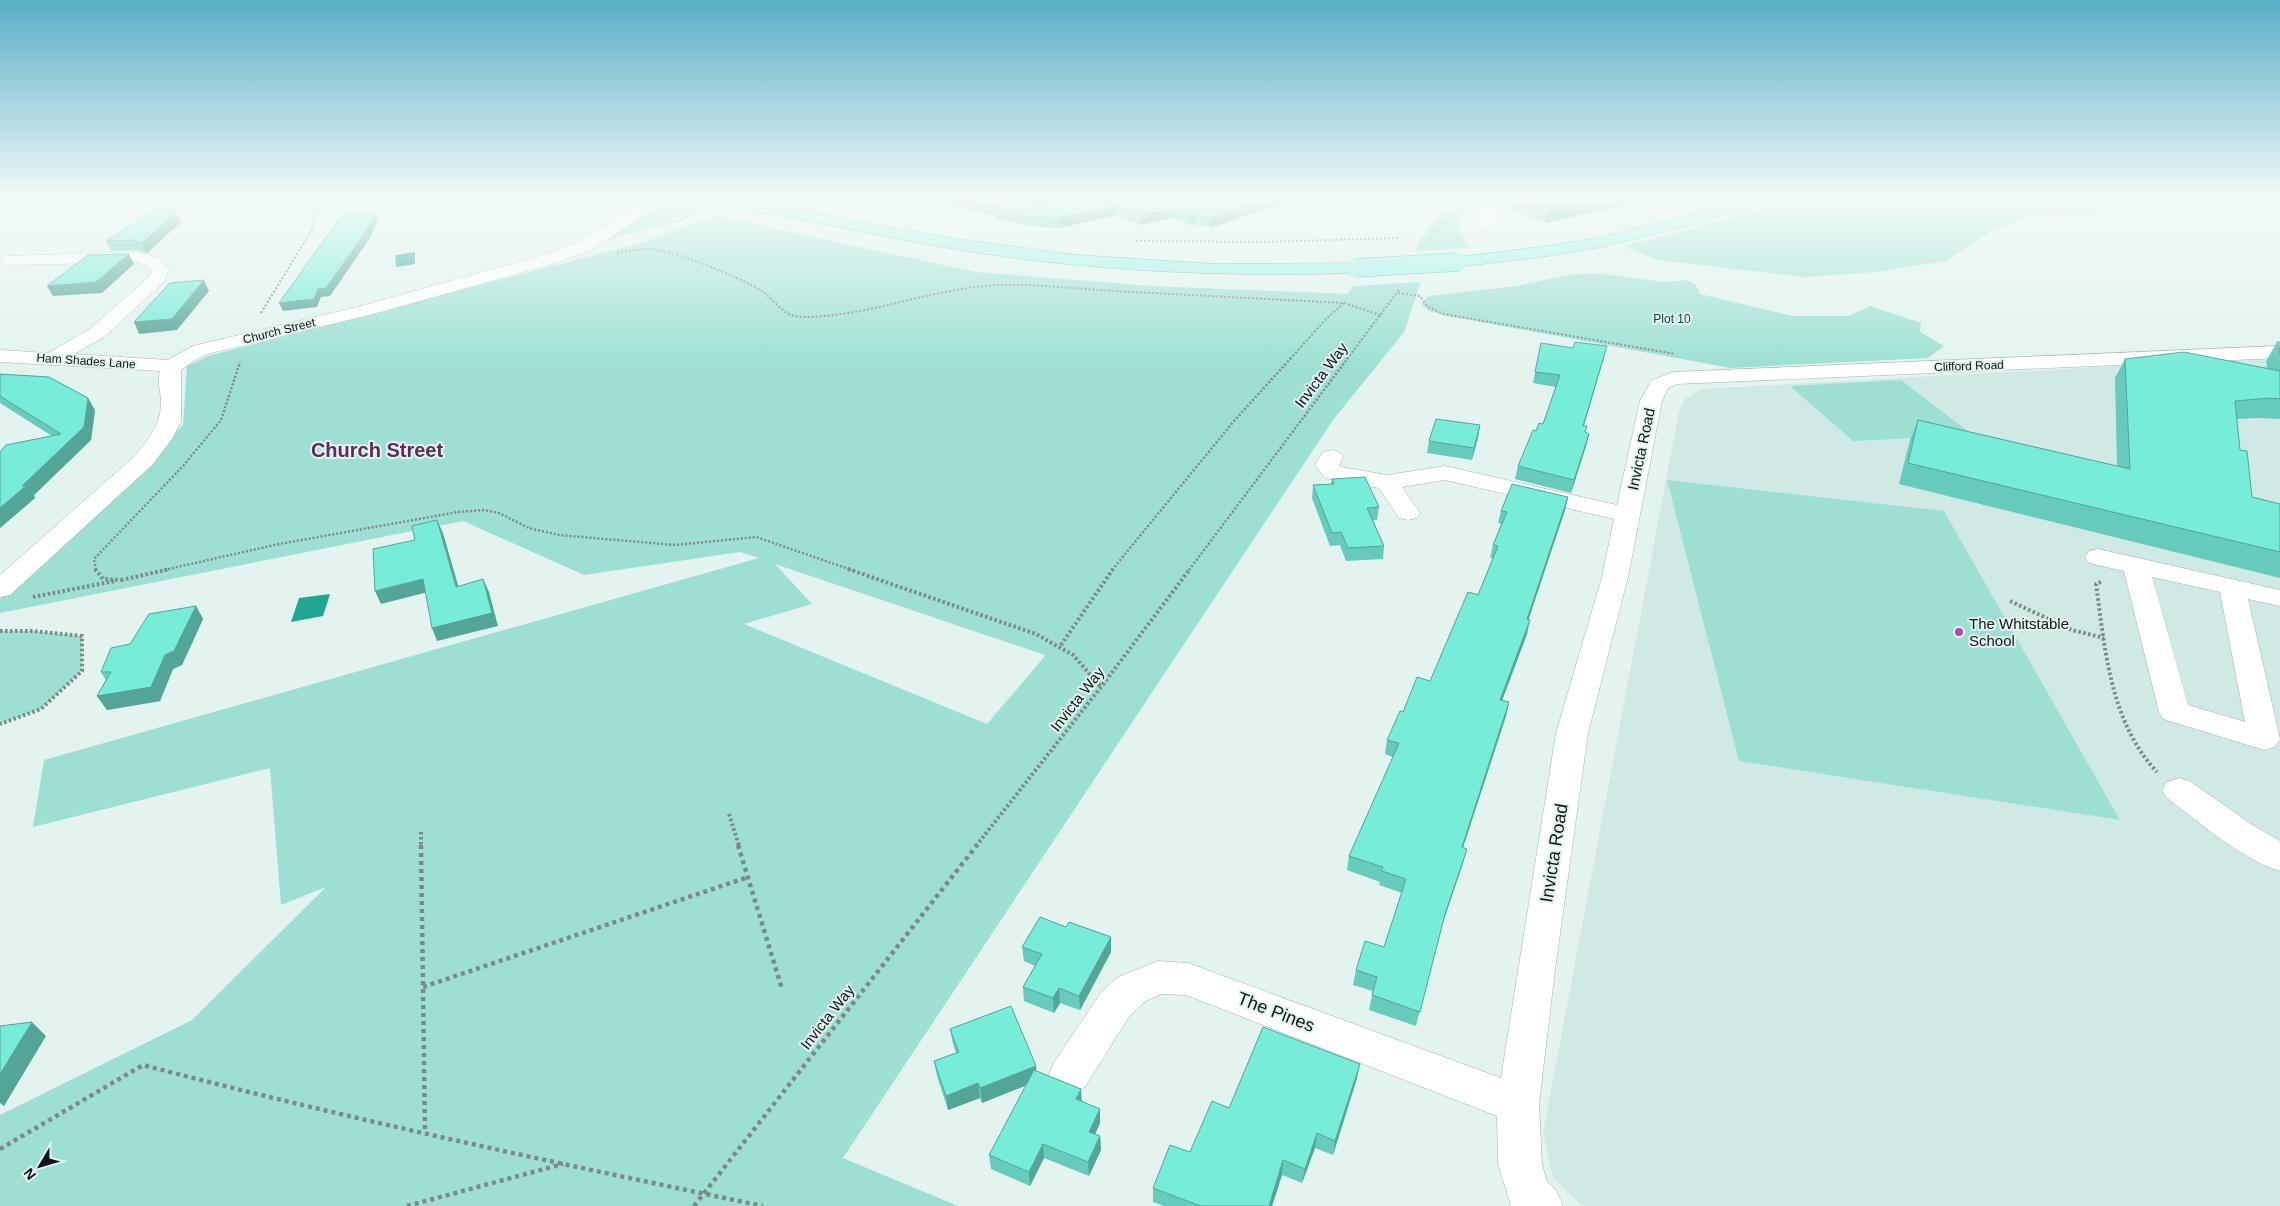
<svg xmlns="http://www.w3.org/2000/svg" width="2280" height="1206" viewBox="0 0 2280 1206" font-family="Arial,sans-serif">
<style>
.built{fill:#cfeae4}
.green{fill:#9de0d3;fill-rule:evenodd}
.water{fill:#22a694}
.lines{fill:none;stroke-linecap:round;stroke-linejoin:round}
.minor-casing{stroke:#a3b3b0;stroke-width:1}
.major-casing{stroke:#40a091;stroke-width:1}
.path-far3{stroke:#7d8987;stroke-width:2;stroke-dasharray:2 2;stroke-linecap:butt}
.path-far2{stroke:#7d8987;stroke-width:2.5;stroke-dasharray:2 2;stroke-linecap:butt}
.path-far1{stroke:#7d8987;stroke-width:4;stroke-dasharray:2.5 2.5;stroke-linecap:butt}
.path{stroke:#7d8987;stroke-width:4.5;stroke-dasharray:4 4;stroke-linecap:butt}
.minor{fill:#fff;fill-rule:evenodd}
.major{fill:#9cf2e5;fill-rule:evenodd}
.major-bridge-casing{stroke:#40a091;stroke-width:19;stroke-linecap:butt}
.major-bridge{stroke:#9cf2e5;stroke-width:18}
.wall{fill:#66cbba}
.shaded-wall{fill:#53a597}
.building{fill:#77ecd8;stroke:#53a597}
.poi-dot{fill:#b54aab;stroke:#e2f3f0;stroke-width:2}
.labels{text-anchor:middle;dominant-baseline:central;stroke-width:4;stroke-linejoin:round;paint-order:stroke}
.far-park-label{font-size:12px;fill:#0f453d;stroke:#e2f3f0}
.far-street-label{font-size:12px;fill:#101615;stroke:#e2f3f0}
.street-label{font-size:15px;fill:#101615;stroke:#e2f3f0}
.poi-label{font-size:15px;fill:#101615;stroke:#e2f3f0;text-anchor:start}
.near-street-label{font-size:18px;fill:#101615;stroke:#e2f3f0}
.district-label{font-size:20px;font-weight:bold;fill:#5f2b5a;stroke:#e2f3f0}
</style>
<rect width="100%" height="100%" fill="#e2f3f0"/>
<!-- built -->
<path class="built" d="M2280 357V1206H1583L1553 1178 1543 1133 1679 411 1685 399 1702 389Z"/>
<!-- green -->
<path class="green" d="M1454 198H1476L1458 225 1469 248 1414 251 1431 224Z
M1800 198H2163L2116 201 2093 213 2032 215 1993 230 1946 261 1876 272 1805 277 1657 260 1623 246 1710 224Z
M657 201 705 205 681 217 567 253Z
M716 216 976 272 1152 286 1348 294 1353 286 1421 282 1404 332 1333 420 843 1158 958 1206H0V1115L192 1020 326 887 281 905 270 768 33 827 44 760 759 558 740 552 584 575 463 521 0 613V599L183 425 187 366 208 356 641 243ZM775 564 1045 655V656L987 724 744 624 812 604Z
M1593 273 1665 282 1687 280 1696 285 1700 294 1793 316H1848L1870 306 1921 323 1920 332 1944 346 1928 358 1731 368 1442 315 1429 311 1421 304 1429 296 1516 286 1563 276Z
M1901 380 1973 435 1853 441 1790 386Z
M1667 480 1944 511 2120 820 1739 761Z
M0 631H34L82 636V671L41 709 0 724Z"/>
<!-- water -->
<path class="water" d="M415 252V264L396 267 395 255Z
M330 594 323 616 291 622 299 598Z"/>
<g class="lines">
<!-- minor casing -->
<g class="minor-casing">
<path id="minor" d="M652 198H670L591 250 559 262 373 314 207 354 193 361 181 370V421L172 439 152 465 10 595 0 597V575L136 455C150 437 162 423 161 399 160 390 157 380 160 371L0 362V350L48 353 90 329 150 276 151 270 147 266 136 262 11 265 5 264 2 260 5 256 137 252 159 258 169 269 164 282 104 337 74 354 168 360 193 346 361 306 547 254 579 242Z
M754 198H771L768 201H757Z
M1493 198H1519L1516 201 1493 207 1499 217 1491 228H1479L1477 225 1483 217 1475 208 1481 201Z
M2280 346V358L1677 384 1668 388 1662 401 1628 577 1588 733 1555 970 1539 1104 1542 1164 1547 1182 1556 1190 1563 1206H1511L1498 1164 1497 1116 1186 995 1161 994 1146 1001 1130 1015 1085 1087 1070 1093 1055 1087 1049 1074 1055 1061 1102 991 1118 977 1158 961 1188 963 1501 1078 1556 733 1602 577 1614 519 1445 480 1402 487 1420 513 1417 518 1408 520 1399 518 1379 488 1325 478 1315 465 1323 452 1331 450 1339 452 1343 457 1339 465 1341 467 1387 475 1445 466 1617 505 1640 401 1652 380 1674 372Z
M2098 549 2280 590V606L2248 599 2280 739 2275 747 2264 750 2163 719 2159 712 2124 571 2089 563 2085 557 2089 551ZM2152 577 2220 592 2245 722 2188 705Z
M2179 778 2191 782 2251 824 2280 841V871C2241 859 2201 823 2167 798L2162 790 2167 782Z"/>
</g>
<!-- major casing -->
<g class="major-casing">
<path id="major" d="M696 198H733L950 238 1078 255 1216 264 1355 263 1361 264 1364 268 1361 272 1355 273C1232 277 1108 272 986 254 892 240 799 217 704 203L699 201Z
M1753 198H1777L1774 201 1671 230 1602 247 1548 256 1458 267 1452 266 1449 262 1452 258 1458 257 1548 246 1602 237Z"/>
</g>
<!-- path-far3 -->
<path class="path-far3" d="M0 198H407
M566 198 618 199
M1792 200 1801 198
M657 227 680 220 691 214
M1428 239 1460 206
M1136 241 1261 242 1400 238
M617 253C627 252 637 249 647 249 672 249 738 277 760 290 777 300 781 317 803 317 870 317 934 287 1000 285 1038 284 1076 289 1114 291 1190 295 1267 299 1344 303L1380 315
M1398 293 1420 296 1428 307 1444 314 1675 354
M261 313 313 228 315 211 325 198
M1290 359 1327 318 1344 303
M1347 359 1399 290"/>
<!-- path-far2 -->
<path class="path-far2" d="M96 570 94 559 183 466 221 420 240 362
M164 570 279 544 458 512 484 510 499 513 529 528 559 535 675 545 756 537 852 570
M1112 570 1234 421 1291 358
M1189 570 1348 358"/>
<!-- path-far1 -->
<path class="path-far1" d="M95 569 103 579 121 580
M848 569 1036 634 1073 655 1101 687
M121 580 170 569
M2101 582 2096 584C2105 649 2110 722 2157 772
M33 597 115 581
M2010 601 2072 630 2104 638
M0 631H33L82 636V671L41 709 0 724
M1061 645 1113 569
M729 814 739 846
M421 832V846
M976 846 1101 687 1190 569"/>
<!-- path -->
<path class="path" d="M421 845 425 1132
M738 845 782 989
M423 987 748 877
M0 1149 143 1065C348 1119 556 1163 763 1206
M407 1206 563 1164
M694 1206 977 845"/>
<!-- minor -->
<use href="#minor" class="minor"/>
<!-- major -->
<use href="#major" class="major"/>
<!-- major-bridge casing -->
<g class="major-bridge-casing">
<path id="major-bridge" d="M1355 268 1458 262"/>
</g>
<!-- major-bridge -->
<use href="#major-bridge" class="major-bridge"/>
</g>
<!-- wall -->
<path class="wall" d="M920 198H1031L1037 201 1048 200 1044 198H1296L1210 228 1195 224 1191 225 1172 218 1140 225 1116 215 1059 228 1032 226 996 218V216Z
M1509 198H1652L1546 223 1507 207Z
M176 213 181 222 147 253 137 250 111 251 106 241Z
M2277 342H2280V419L2258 418 2237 419 2240 450 2252 497 2280 504V578L1899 484 1910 440 1918 420 2117 466 2115 378 2125 359 2267 368 2266 361Z
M1541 343 1604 357 1584 426 1585 432 1589 434 1586 446 1571 493 1515 479 1518 466 1536 431 1543 424 1556 387 1533 383Z
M0 374 95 410 91 440 34 495 35 498 0 528 52 436 0 403Z
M1480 425 1472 460 1427 453 1429 441Z
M1332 479 1379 507 1377 520H1373L1384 546 1383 559 1346 561 1340 545 1330 546 1312 498 1313 485 1331 484Z
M1568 497 1565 510 1528 620 1527 634 1502 700 1509 702 1506 716 1463 848V863L1441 928 1416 1026 1369 1010 1373 991 1353 985 1356 970 1384 947 1402 893 1379 885 1380 882 1347 870 1349 856 1393 757 1385 754 1387 740 1403 712 1430 681 1478 595 1493 558H1490L1493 545 1501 524 1498 523 1501 511Z
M196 606 203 619 182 665 173 669 160 701 107 710 97 696 106 680 101 672 130 644Z
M1022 947 1111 952 1080 1010 1060 1003 1054 1013 1024 1001 1023 987 1035 966 1024 961Z
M950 1029 1036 1066V1071L1081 1089V1101L1100 1109V1123L1095 1134 1100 1136 1101 1150 1089 1176 1044 1158 1030 1186 991 1169 989 1155 1027 1085 982 1103 980 1098 948 1110 937 1076 934 1061 956 1053 953 1044Z
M1357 1078 1333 1155 1315 1148 1302 1183 1282 1175 1272 1206H1164L1153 1202V1188L1190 1152 1229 1108Z"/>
<!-- shaded-wall -->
<path class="shaded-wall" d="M1270 198H1296L1210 228V218Z
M1563 198H1652L1546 223 1550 201Z
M1116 206V215L1059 228V218Z
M1172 209V218L1140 225V215Z
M376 212 378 219 370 238 330 296 321 297 317 307 283 311 279 303 318 289Z
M176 213 181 222 147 253 142 243Z
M1196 214 1195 224 1191 225V215Z
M129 254 134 264 102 293 53 296 47 286Z
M204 280 209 291 177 330 139 334 134 322Z
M1607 346 1604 357 1580 438 1583 426Z
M88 398 95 410 91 440 34 495 35 498 0 528V508L22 486Z
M1480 425 1478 438 1472 460 1474 448Z
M1589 434 1586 446 1571 493 1574 480Z
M1568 497 1565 510 1524 633 1527 619Z
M437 520 443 533 462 599 456 587Z
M423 579 428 592 381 604 375 591Z
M483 579 489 592 498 626 437 641 432 628Z
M196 606 203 619 182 665 173 669 160 701 107 710 97 696 165 655Z
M1530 620 1527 634 1497 714 1500 700Z
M1509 702 1506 716 1458 862 1462 847Z
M1467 849 1463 863 1441 928 1416 1026 1445 914Z
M1111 937V952L1080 1010 1079 996Z
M1059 988 1060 1003 1054 1013 1053 998Z
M32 1022 46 1036 4 1106 0 1103V1074Z
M1360 1064 1357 1078 1333 1155 1335 1141Z
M1036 1066 1037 1081 982 1103 980 1088Z
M978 1083 980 1098 948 1110 946 1096Z
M1081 1089 1082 1103 1076 1099Z
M1100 1109V1123L1090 1146 1089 1132Z
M1317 1133 1315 1148 1302 1183 1305 1169Z
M1100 1136 1101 1150 1089 1176 1088 1162Z
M1043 1144 1044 1158 1030 1186 1029 1172Z
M1283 1160 1282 1175 1272 1206H1269Z"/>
<!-- building -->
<path class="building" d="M959 198H1031L1037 201 1050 200 1052 198H1270L1210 218 1196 214 1191 215 1172 209 1140 215 1116 206 1059 218 1032 217 995 209 998 207Z
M1543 198H1563L1550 201Z
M169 203 176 213 142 243 132 240 106 241Z
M376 212 367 230 326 288 318 289 314 299 279 303 342 215Z
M129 254 96 282 47 286 88 255Z
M204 280 172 319 134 322 170 283Z
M1575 342 1607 346 1583 426H1587L1585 432 1589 434 1574 480 1518 466 1533 430 1536 431 1539 423 1543 424 1560 375 1535 372 1541 343 1573 348Z
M2277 342H2280V354Z
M2184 352 2280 371V399L2270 398 2235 401 2240 450 2247 451 2252 497 2280 504V552L1908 463 1918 420 2130 469 2125 359Z
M0 374 49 377 88 398 84 427 22 486 27 485 0 508V452L6 445 61 434 0 396Z
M1436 419 1480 425 1474 448 1429 441Z
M1365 477 1379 507 1367 508 1384 546 1348 548 1341 532 1332 533 1313 485 1334 484 1332 479Z
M1512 484 1568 497 1527 619 1530 620 1500 700 1509 702 1462 847 1467 849 1445 914 1420 1012 1372 995 1377 977 1356 970 1365 941 1384 947 1406 879 1382 871 1383 867 1349 856 1399 743 1387 740 1400 711 1403 712 1417 677 1430 681 1468 592 1478 595 1498 546 1493 545 1507 512 1501 511Z
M437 520 456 587 483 579 492 613 432 628 423 579 375 591 373 549 415 540 412 526Z
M196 606 174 651 165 655 151 687 97 696 111 672H101L111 648 130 644 149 614Z
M1040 917 1066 927 1069 922 1111 937 1079 996 1059 988 1053 998 1023 987 1042 954 1022 947Z
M1011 1006 1036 1066 980 1088 978 1083 946 1096 934 1061 959 1052 950 1029Z
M32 1022 0 1074V1026Z
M1263 1027 1360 1064 1335 1141 1317 1133 1305 1169 1283 1160 1269 1206H1201L1153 1188 1170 1145 1190 1152 1212 1101 1229 1108Z
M1034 1070 1081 1089 1076 1099 1100 1109 1089 1132 1100 1136 1088 1162 1043 1144 1029 1172 989 1155Z"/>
<!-- sky -->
<linearGradient id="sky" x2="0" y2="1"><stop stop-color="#59aec6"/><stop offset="0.54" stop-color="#f2faf8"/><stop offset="1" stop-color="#f2faf8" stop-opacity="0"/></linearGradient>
<rect width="2280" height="367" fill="url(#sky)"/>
<!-- markers -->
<circle class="poi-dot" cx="1959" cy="632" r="5"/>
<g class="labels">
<!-- far-park labels -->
<g class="far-park-label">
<text x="1672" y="319">Plot 10</text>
</g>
<!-- far-street labels -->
<g class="far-street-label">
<text transform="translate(279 331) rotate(-14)">Church Street</text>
<text transform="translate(86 361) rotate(4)">Ham Shades Lane</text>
<text transform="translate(1969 366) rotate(-2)">Clifford Road</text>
</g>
<!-- street labels -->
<g class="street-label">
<text transform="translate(1321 375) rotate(-53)">Invicta Way</text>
<text transform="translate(1641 449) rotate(-78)">Invicta Road</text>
<text transform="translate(1077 699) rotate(-52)">Invicta Way</text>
<text transform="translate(827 1017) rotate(-52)">Invicta Way</text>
</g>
<!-- poi labels -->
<g class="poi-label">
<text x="1969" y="623">The Whitstable<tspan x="1969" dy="17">School</tspan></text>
</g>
<!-- near-street labels -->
<g class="near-street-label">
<text transform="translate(1554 853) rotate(-81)">Invicta Road</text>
<text transform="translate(1276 1012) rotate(21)">The Pines</text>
</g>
<!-- district labels -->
<g class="district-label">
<text x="377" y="450">Church Street</text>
</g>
</g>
<!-- north arrow -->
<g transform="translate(40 1166) rotate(232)" stroke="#e2f3f0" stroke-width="4" paint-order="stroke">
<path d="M0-4L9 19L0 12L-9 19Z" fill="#101615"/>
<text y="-8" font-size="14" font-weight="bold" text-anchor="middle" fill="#101615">N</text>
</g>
</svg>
